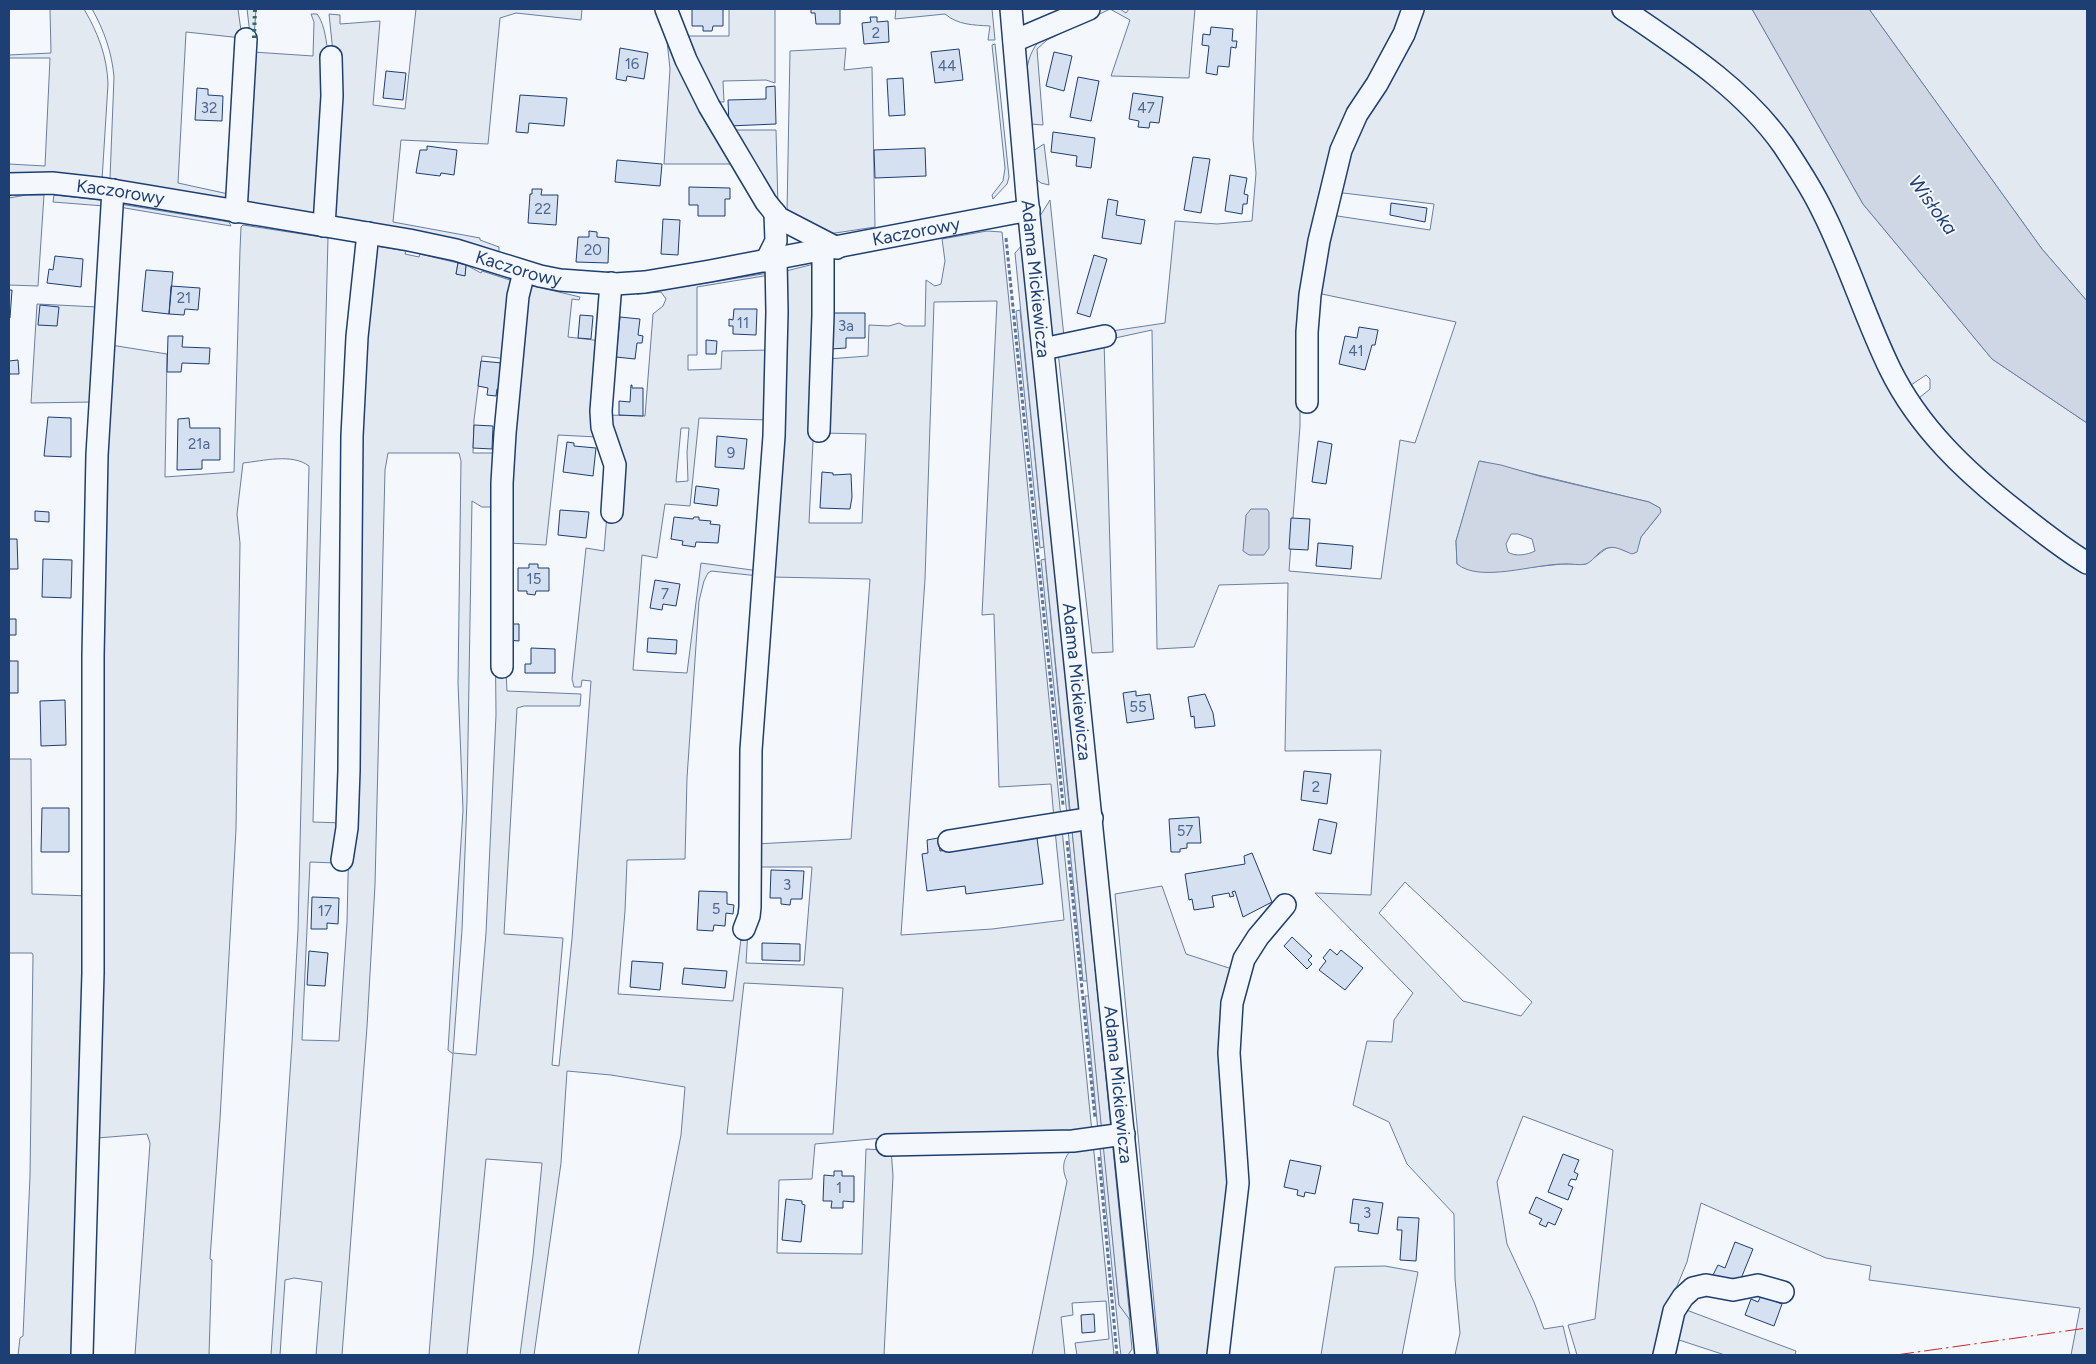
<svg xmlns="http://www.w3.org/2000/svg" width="2096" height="1364" viewBox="0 0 2096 1364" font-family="Figtree,sans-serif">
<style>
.green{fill:#e3e9f0;stroke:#687fa3;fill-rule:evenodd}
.parking{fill:#e3e8f0;stroke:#687fa3}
.water{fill:#cfd7e4;stroke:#687fa3;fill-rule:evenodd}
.building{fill:#d5e0f0;stroke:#1d3f73}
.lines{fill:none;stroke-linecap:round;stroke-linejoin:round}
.minor-casing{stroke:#1d3f73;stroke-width:24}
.path{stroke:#5e769c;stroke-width:3;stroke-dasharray:4 2.5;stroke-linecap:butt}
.minor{stroke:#f4f7fb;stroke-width:21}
.hedge{stroke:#2c6c60;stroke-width:4;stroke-dasharray:2.5 4;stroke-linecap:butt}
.power{stroke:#c62828;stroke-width:1;stroke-dasharray:18 4 2.5 4;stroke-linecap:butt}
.labels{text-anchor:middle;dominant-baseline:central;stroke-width:4;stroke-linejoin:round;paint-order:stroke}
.number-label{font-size:15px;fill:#4b6792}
.street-label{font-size:18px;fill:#1d3f73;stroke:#f4f7fb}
.water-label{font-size:19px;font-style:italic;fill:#1d3f73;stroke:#f4f7fb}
</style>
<rect width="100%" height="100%" fill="#f4f7fb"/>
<!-- green -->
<path class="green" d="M50 9H84C98 33 107 56 108 84L102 180 46 173 9 174V164L45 166 50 58H9V55L51 53Z
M92 9H238L242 38 186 32 178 183 233 195 225 199 111 180 110 178 114 77C112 53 104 30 92 9Z
M247 9H256L253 52 313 56 314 22 311 14H317C340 43 323 174 319 214L249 204 247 201 250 34Z
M416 9H582L581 20 516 13 500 18 488 144 401 140 393 222 480 238V240L499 247V252L331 216 336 81 329 14 340 15V24L380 21 373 105 405 109Z
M672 9H678L687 36H729V9H775V83L766 80 723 81 724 102H714Z
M896 9H992L995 40H988L990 26C973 25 958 25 945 14L895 19Z
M1098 9H1120L1126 13 1129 9H1195L1189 78 1111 76 1130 20 1110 9 1047 40 1037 49 1043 125 1031 124C1028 95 1019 65 1039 41Z
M1257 9H1404L1373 77 1349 117 1300 383V426L1289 571 1381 579 1400 440 1415 443 1456 322 1317 293 1331 215 1430 230 1434 204 1335 192 1347 145 1419 9H1613L1753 115 1791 165 1907 416 2087 570V1355H2071L2080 1308 1869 1280 1871 1266 1826 1258 1701 1203 1687 1262 1670 1303 1655 1355H1577L1568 1325 1595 1319 1613 1150 1523 1116 1497 1182 1507 1244 1534 1302 1544 1329 1563 1326 1570 1355H1455L1460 1333 1455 1279 1454 1214 1407 1164 1389 1122 1353 1105 1367 1041 1392 1042 1394 1020 1413 993 1315 893 1371 895 1381 750 1285 751 1288 583 1219 585 1194 647 1157 649 1152 330 1106 340 1105 332 1165 323 1175 221 1217 224 1252 221 1256 173 1253 139ZM1480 461 1649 502 1660 508 1658 516 1641 537 1635 553 1628 552 1616 547 1607 548 1586 564H1562L1496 571 1457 564 1456 541ZM1405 882 1532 1002 1521 1016 1463 1001 1379 913Z
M1632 9H1752L1863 204 1992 359 2087 423V558L2031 518 1924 417 1800 162ZM1926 375 1930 379V389L1919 398 1911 385Z
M1869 9H2087V301L2042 249Z
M667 41 739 164H664L670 69Z
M995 44 1009 177 1007 184 993 199 992 195 1003 181 1005 168 992 45Z
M846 48 844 70 872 67 875 227 822 235 787 213 790 51Z
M727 130H776L778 207Z
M1044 144 1049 185 1041 183 1036 179 1033 151Z
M26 195H44L38 286 9 285V198Z
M54 195 108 201 92 402 31 403 37 304 98 307 104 206 53 202Z
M1050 200 1064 337H1052L1040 216Z
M120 204 229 222 231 226 119 207Z
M243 225 328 238 313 822 343 823 336 863 310 862 302 1040 339 1041 347 922 355 575 370 245 406 251 405 254 419 257 420 254 458 263 456 274 465 275 466 265 481 273 482 271 516 282 507 359 482 356 474 420 473 453H495L507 691 581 694 580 706H524L517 708 504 934 563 938 552 1065 559 1066 572 939 591 681 582 680 581 687H574L572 679 586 548 604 551 608 502 607 415 645 416 653 314 663 306 666 299 661 292 637 294 769 273 770 275 697 287V355H688V370L721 369 722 351 771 350 768 420 699 418 690 506 665 504 657 558 642 555 633 670 687 673 701 563 759 571V576L711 571 708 573 704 581 699 601 687 778 685 859 627 860 625 911 618 994 733 1001 741 939 748 930 746 963 804 965 812 867H753L782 272 818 263 817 360 809 523H862L866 434 823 433 827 359 868 356 869 325 889 326 899 323 905 326H925L926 280 935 286 941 284 945 261 942 239 987 231 1002 232 1061 818 1054 819 1051 784 999 787 994 614 982 615 997 301 934 302 925 579 901 935 992 929 1064 920 1055 830 1062 829 1114 1355H1077L1075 1343 1109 1339 1106 1301 1072 1303 1073 1315 1061 1317 1065 1355H1032L1067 1181C1061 1168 1063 1158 1073 1148L891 1149 893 1176 884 1355H638L681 1135 685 1087 611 1075 567 1071 561 1163 534 1355H520L533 1256 542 1163 486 1159 467 1355H429L453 1054 448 1050 463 810 458 683 461 461 459 453H388L385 470 375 885 367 1027 342 1355H316L322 1282 294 1278 285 1280 280 1355H271L292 1043 298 929 309 466C292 453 263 461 243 463L237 514 240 543 236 829 220 1119 210 1259 212 1260 209 1355H135L150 1143 147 1134 97 1138 96 707 111 345 167 354 165 477 234 472 240 250 241 227ZM681 428H689L687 452 688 481 676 482ZM472 501 482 507H494L496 715 486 933 476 1055 453 1053 462 930 467 800ZM771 577 870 579 851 839 755 844ZM744 983 843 988 833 1134H727ZM883 1138V1150L866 1149 862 1254 777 1253 779 1180 812 1179 815 1144Z
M529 285 580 297 579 300 572 299 568 337 602 341 597 437 558 435 546 545 509 543 505 515Z
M1020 310 1044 547 1040 548 1016 311Z
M1104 341 1113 652 1092 653 1058 352Z
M1045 559 1070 815H1067L1041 560Z
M9 759H31L32 894 90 896 77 1355H18L20 1338 23 1336 30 1176 33 955 32 953H9Z
M1072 829 1087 981H1083L1068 830Z
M1162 886 1186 954 1232 969V1190L1211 1355H1159L1115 894Z
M1085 996H1089L1102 1130 1098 1131Z
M1100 1148H1104L1119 1305 1129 1318 1132 1349 1128 1355H1121L1120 1348Z
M1385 1266 1418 1272 1402 1355H1321L1335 1267Z
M1681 1308 1796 1351 1795 1355H1725L1673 1338Z"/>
<!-- parking -->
<path class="parking" d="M1023 244 1130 1320 1119 1305 1044 547 1015 253Z"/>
<!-- water -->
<path class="water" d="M1752 9H1869L2042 249 2087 301V423L1992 359 1863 204Z
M1479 461 1501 465 1539 476 1649 502 1660 508 1661 512 1641 537 1637 552 1632 554C1619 549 1610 542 1598 554 1594 558 1591 562 1586 564 1579 566 1570 563 1563 564 1534 564 1480 583 1457 564L1456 541ZM1511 534H1518L1532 539 1535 551C1527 555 1515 557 1508 552L1506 544Z
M1251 509H1267L1269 512V548L1264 555H1249L1243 551 1246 515Z"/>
<!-- building -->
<path class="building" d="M692 9H723V26H713L712 31H703V26H692Z
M811 9H840V24H816L815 13H811Z
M870 17H877V22L888 21 889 42 864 44 862 23 871 22Z
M1211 27 1233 29 1232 41H1237L1236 48 1231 47 1229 67 1218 66 1217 75 1206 73 1209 46 1202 45 1203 34 1210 35Z
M620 48 648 53 644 79 627 76 626 81 616 79Z
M959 49 963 80 935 83 931 52Z
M1054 52 1072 56 1064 91 1046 86Z
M386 71 406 73 403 100 383 98Z
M1078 77 1099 81 1091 121 1070 117Z
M903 78 905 115 889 116 887 79Z
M775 86 776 124 729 126 728 100 766 99V87Z
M197 88 208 89V95L223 96 222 121 195 120Z
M1133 93 1163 97 1159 123 1150 122 1149 128 1138 127 1139 121 1129 119Z
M520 95 567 98 564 126 529 123 528 133 516 132Z
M1053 132 1095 138 1091 168 1076 166 1077 156 1051 152Z
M427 146 457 150 454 175 441 173 440 176 416 173 420 150H427Z
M925 148 926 176 875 178 874 150Z
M1193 157 1210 159 1201 213 1184 210Z
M617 160 662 164 660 186 615 182Z
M1230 175 1247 178 1244 194 1248 195 1247 204H1243L1242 214 1225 211Z
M689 187 730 188V199H725V216H698V205H689Z
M532 189H542L541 195H558L556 225 528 223 530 194H532Z
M1108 199 1118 201 1116 215 1145 220 1141 244 1102 238Z
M1391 203 1427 208 1425 222 1390 215Z
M663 219 680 220 678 255 661 254Z
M589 231 597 232V237L609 238 608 263 576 262 578 237H589Z
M1094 255 1107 259 1090 317 1077 313Z
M55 256 83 259 81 287 47 283 49 269 53 270Z
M458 263 466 265 465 276 456 274Z
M146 270 173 272 169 314 142 311Z
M171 286 200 288 198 310 185 309 184 315 169 314Z
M9 290H12L10 318H9Z
M40 305 59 307 57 326 38 325Z
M734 309H757L756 335 733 334V326H729V319L733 320Z
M827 313H865V338H846V348L831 349Z
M580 315 593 316 591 339 578 338Z
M620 317 640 319 638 335 643 336 642 343H637L635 359 616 357Z
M1359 327 1378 330 1375 345H1372L1365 370 1339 364 1345 336 1357 338Z
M168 336H183L182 347 210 348 209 364 182 363 181 372H167Z
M706 340 717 341 716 354H706Z
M18 360 19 374H9V361Z
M481 361 502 363 499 389H497L496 396 487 395 488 388 478 386Z
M631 385H632V388H643V416L619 415V401L630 402Z
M48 417 71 418V457L44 456Z
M189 418 190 428H220V460H202V469L177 470 178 419Z
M474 425 493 426 492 449 473 448Z
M717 436 747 439 744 469 715 467Z
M1318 441 1332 444 1326 484 1312 482Z
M567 442 574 443V446L596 448 593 476 563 472Z
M822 472 833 473V475L851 474 852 497 850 509 820 508Z
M696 486 719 489 717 506 694 503Z
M560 510 589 512 586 538 558 535Z
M35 511 49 512V522L35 521Z
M674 517 693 519 694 517H699V520L711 521 710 524 720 525 718 543 696 542 695 547 682 545 683 541 671 539Z
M1291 518 1310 519 1308 550 1289 549Z
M9 539H17L18 569H9Z
M1318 543 1353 546 1351 569 1316 566Z
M43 559 72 560 71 598 42 597Z
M529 564H538V568H549V591H536L535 595 527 594V591H518V568H529Z
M655 580 680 584 676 606 663 604 662 610 650 608Z
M9 619H16V635H9Z
M508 624H519V641L507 640Z
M648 638 677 640 676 654 647 652Z
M531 648 555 649V673H525V664H531Z
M9 661H18V693H9Z
M1136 691V696L1150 694 1154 719 1127 723 1123 693Z
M1205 694 1213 713 1215 726 1195 728 1194 716 1191 717 1188 697Z
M65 700 66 745 41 746 40 701Z
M1304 771 1331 774 1327 804 1301 800Z
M42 808H69V852H41Z
M1199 817 1201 843H1187V848L1180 849V852H1171L1169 819Z
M1319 819 1337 823 1331 854 1313 850Z
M938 838 940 851 1037 838 1043 884 966 894 965 886 927 891 922 854 928 853 927 840Z
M1252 853 1272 902 1243 917 1235 891 1232 892 1234 896 1230 897 1229 893 1212 896 1214 907 1194 910 1192 899 1189 900 1185 874 1245 864 1244 856Z
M771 870 804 871 802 899H791L790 905 781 904V898H770Z
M699 891 727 892V904L734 905 733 914 726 913 725 926 714 925 713 931 697 930Z
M312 897 339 898 338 924 327 923V929H311Z
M1292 937 1312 956 1308 960 1312 964 1307 969 1284 946Z
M762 943 800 944V961L762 960Z
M1330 949 1337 955 1341 950 1363 968 1345 990 1319 970 1326 961 1323 958Z
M309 951 328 953 325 986 307 985Z
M632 961 663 963 660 990 630 987Z
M684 968 727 971 725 988 682 984Z
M1563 1154 1579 1160 1574 1172 1578 1174 1576 1180 1571 1179 1568 1185 1573 1187 1568 1200 1548 1192Z
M1290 1160 1321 1166 1315 1194 1305 1192 1304 1197 1297 1195 1298 1190 1284 1187Z
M834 1171H842V1176H854V1202L843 1201V1208H831L832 1201H823L824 1175 834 1176Z
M1536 1197 1562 1209 1555 1225 1548 1222 1546 1227 1539 1224 1542 1219 1529 1213Z
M786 1199 802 1201V1204L805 1205 801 1242 782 1240Z
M1353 1199 1383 1203 1378 1234 1358 1231 1359 1224 1350 1223Z
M1398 1217 1419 1218 1416 1261 1400 1260 1402 1230H1397Z
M1735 1242 1753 1249 1738 1286 1713 1275 1718 1265 1725 1268Z
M1761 1296 1782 1304 1774 1326 1745 1315 1751 1299 1758 1302Z
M1094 1314 1095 1332 1082 1333 1081 1315Z"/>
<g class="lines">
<!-- minor casing -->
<g class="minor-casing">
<g id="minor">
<path d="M666 9 686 60 709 106 766 202 779 218 837 248"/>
<path id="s1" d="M1011 9 1027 196 1146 1355"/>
<path d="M1623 9C1680 48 1743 88 1783 145 1797 166 1811 187 1822 210 1848 261 1865 318 1890 369 1919 428 1966 472 2017 512 2040 530 2062 548 2087 563"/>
<path d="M1014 41 1089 9"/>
<path id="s2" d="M9 184 52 183 106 189 409 240 456 250 540 276 560 280 615 284 645 282 710 271 1029 210"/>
<path d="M236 212 246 39"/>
<path d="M324 226 332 96 331 57"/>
<path d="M766 261 776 241 775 213"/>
<path d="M611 283 601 411 602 427 615 465 612 512"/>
<path d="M1043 349 1105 336"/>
<path d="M1307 402V332L1310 295 1319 241 1341 150 1357 114 1377 84 1404 34 1413 9"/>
<path d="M819 431 823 315V250"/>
<path d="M502 667V483L505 433 518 296 524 272"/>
<path d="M949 841 1092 818"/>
<path d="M342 860 347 828 349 770 352 436 357 337 368 233"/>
<path d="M744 929 749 916 750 907 751 750 774 436 777 312 776 259"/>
<path d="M887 1145 1073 1141 1124 1134"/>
<path d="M82 1355 93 973V656L97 455 113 190"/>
<path d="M1218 1355 1238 1183 1229 1053 1232 1003 1244 959 1258 937 1285 905"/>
<path d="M1664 1355 1674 1311 1683 1297 1693 1288 1706 1285 1733 1290 1758 1285 1783 1292"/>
</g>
</g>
<!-- path -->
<path class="path" d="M1006 238 1063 805
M1067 841 1095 1118
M1099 1157 1117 1355"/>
<!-- minor -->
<use href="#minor" class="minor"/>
<!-- hedge -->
<path class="hedge" d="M254 38 255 9"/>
<!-- power -->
<path class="power" d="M1896 1355 2087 1328"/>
</g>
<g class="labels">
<!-- number labels -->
<g class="number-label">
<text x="876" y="33">2</text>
<text x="632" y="64">16</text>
<text x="947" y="66">44</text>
<text x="209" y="108">32</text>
<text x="1146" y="108">47</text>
<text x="543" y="209">22</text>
<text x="593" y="250">20</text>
<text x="184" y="298">21</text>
<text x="743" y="323">11</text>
<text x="846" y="326">3a</text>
<text x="1356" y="351">41</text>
<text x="199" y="444">21a</text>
<text x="731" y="453">9</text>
<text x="534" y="579">15</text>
<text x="665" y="594">7</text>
<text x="1138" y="707">55</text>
<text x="1316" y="787">2</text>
<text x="1185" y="831">57</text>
<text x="787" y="885">3</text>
<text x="716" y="909">5</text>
<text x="325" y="911">17</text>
<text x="839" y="1188">1</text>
<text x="1367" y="1213">3</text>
</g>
<!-- street labels -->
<g class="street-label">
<text stroke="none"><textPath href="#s2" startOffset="112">Kaczorowy</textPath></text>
<text stroke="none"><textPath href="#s2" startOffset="922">Kaczorowy</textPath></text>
<text stroke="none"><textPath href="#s2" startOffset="518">Kaczorowy</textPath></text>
<text stroke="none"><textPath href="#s1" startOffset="271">Adama Mickiewicza</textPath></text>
<text stroke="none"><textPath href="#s1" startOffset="676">Adama Mickiewicza</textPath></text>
<text stroke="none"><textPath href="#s1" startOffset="1081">Adama Mickiewicza</textPath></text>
</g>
<!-- water labels -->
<g class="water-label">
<text transform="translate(1933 205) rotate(54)">Wisłoka</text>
</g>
</g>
<!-- border -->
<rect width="2096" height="1364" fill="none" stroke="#1d3f73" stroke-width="20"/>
</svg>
